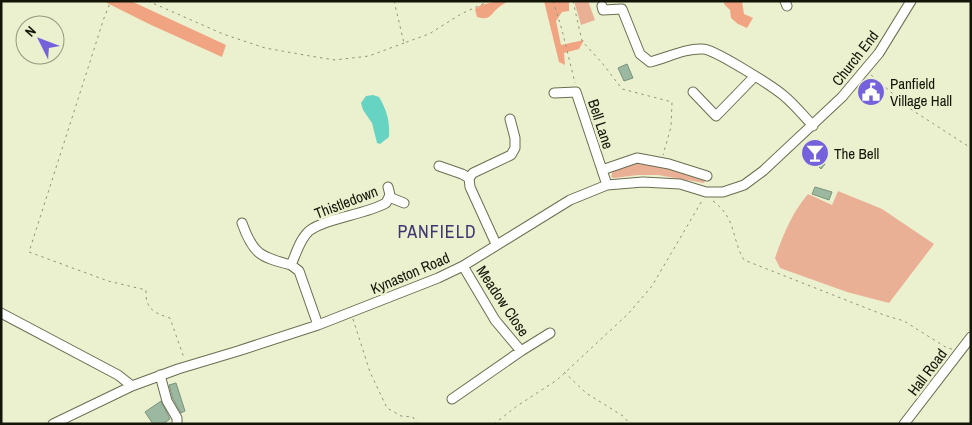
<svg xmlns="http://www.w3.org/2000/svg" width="972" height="425" viewBox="0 0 972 425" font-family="'Archivo Narrow',sans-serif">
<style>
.green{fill:#eab096}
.forest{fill:#f1a482}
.water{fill:#66d3c3}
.building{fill:#9db8a0;stroke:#79947c}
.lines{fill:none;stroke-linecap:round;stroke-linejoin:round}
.minor-casing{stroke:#6a6e50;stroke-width:11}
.path{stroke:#90947b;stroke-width:1;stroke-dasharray:2.5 4;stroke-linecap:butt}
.minor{stroke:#fff;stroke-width:9}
.labels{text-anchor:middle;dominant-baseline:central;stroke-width:5;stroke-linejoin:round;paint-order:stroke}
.street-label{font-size:15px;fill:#141509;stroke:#ebf0ce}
.poi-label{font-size:15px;fill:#141509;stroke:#ebf0ce;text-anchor:start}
.quarter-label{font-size:18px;letter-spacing:1px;fill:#3e3672;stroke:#ebf0ce}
</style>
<rect width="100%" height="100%" fill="#ebf0ce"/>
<!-- green -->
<path class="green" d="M574 1H588L595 20 581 25Z
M637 159 707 177 704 183 658 175H638L614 178 611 177 613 170Z
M838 191 882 209 934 244 889 303 847 292 780 268 775 258C783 235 792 213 808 194L832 205Z"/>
<!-- forest -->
<path class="forest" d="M103 1H131L226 45 222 57 149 24Z
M498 1H509C505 3 501 5 498 8 489 15 491 21 477 17L475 9 481 5Z
M544 1H569V11L562 12 556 21 561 45 584 40 579 49 564 53 565 65 559 62Z
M724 1H742L744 14 753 18 747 28 738 24 731 18 730 10 724 4Z"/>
<!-- water -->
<path class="water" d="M373 95 379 97C387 110 390 122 389 137L380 144 377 143 372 123 363 110 361 103 366 96Z"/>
<!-- building -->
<path class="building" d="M627 64 633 78 624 81 618 68Z
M868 83 873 86 874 84 880 89 871 101 865 95 866 94 862 90Z
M816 143 825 152 819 158 825 164 821 169 806 154Z
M815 187 832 192 829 200 812 194Z
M176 383 185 411 181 413 173 399 169 385Z
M161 401 170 419 163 424H153L145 412Z"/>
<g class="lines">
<!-- minor casing -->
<g class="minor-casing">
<path id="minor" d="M785 1 787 6
M602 6 603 10 622 9 640 54 650 62C667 58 685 48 703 49 714 49 772 86 783 95 794 104 803 115 813 126
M693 92 716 116 755 76
M554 93 576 92 607 185
M439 166 462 174 469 178 473 173 511 155 515 148V138L510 119
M602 170 637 158 669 164 707 176
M469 178 470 187 496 244
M389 197 404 203
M242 223C253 254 260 257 291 265 296 254 300 239 309 231 326 218 364 215 386 203L390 195 388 187
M291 265 299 271 318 325
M463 266 495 320 521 351 550 333
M1 313 118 375 132 386
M160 375 167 401 177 418V424
M452 399 521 351
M53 424 132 386 178 369 238 351 318 325 438 278 463 266 570 200 607 185 643 182 680 184 706 192H723L744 185 763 171 842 97 879 53 911 1
M904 424 971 337"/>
</g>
<!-- path -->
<path class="path" d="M114 1 110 3 104 18 29 252 108 281 146 290C145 309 154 313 170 318L184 358
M148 1 223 34 265 48 310 56 335 60 369 56 404 43
M394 1 404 43 429 34 461 14 489 1
M553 1 562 30 575 83
M573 1 582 41 603 64 622 89 672 102 671 127 663 155
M871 75 912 110 971 148
M713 201C737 219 731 238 744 260L884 315 904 321 947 348 952 349
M353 319 370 372 387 408 401 416 413 417 417 424
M564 372 586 393 623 416 630 424
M494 424 517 406 557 380 628 314 652 286 703 199"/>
<!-- minor -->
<use href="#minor" class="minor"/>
</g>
<!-- icons -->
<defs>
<g id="civic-disc" transform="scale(1.4375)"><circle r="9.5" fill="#7461db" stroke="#ebf0ce"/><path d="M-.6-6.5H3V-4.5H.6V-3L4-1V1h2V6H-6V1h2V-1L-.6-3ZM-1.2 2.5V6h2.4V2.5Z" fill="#fff"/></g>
<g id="bar-disc" transform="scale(1.4375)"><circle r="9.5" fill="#7461db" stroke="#ebf0ce"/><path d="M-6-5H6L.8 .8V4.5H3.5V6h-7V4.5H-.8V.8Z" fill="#fff"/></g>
</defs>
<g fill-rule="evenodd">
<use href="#civic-disc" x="871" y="92"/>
<use href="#bar-disc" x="815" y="153"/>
</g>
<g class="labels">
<!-- street labels -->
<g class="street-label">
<text transform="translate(855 58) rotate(-52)">Church End</text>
<text transform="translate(601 124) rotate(72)">Bell Lane</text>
<text transform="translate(346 202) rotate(-21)">Thistledown</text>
<text transform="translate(410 273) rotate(-23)">Kynaston Road</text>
<text transform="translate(503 301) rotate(56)">Meadow Close</text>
<text transform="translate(927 372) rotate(-53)">Hall Road</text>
</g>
<!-- poi labels -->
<g class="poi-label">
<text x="890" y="83">Panfield<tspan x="890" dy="17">Village Hall</tspan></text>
<text x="834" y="153">The Bell</text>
</g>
<!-- quarter labels -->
<g class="quarter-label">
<text x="437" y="231">PANFIELD</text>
</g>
</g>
<!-- border -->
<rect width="972" height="425" fill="none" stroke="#141509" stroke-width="5"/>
<!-- north arrow -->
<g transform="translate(40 40) rotate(312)"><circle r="24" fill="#ebf0ce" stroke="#95987f"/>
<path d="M0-4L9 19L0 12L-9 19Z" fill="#7461db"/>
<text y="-8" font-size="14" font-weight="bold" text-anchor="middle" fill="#141509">N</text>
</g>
</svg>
